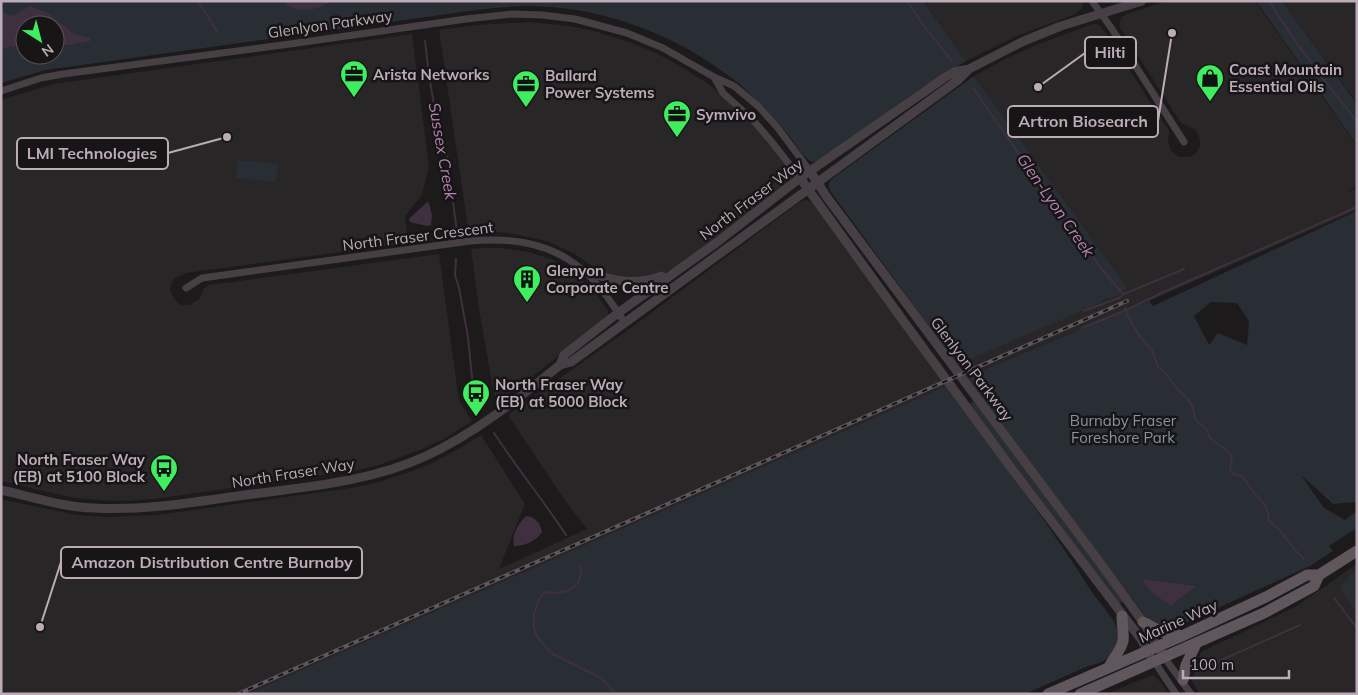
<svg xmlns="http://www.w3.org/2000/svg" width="1358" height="695" viewBox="0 0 1358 695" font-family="Mulish,sans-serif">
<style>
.built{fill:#292627}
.green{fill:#292d34;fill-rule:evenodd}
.water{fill:#3f3040}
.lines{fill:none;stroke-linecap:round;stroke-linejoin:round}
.stream{stroke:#3f3040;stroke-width:2}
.minor{stroke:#464044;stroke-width:7}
.tertiary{stroke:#464044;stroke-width:9}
.primary{stroke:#60575d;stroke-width:11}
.rail-casing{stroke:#60575e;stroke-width:4}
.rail{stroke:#171516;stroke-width:2;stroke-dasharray:5.5;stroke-linecap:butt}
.labels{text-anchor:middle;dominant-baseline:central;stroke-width:5;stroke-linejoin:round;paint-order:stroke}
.street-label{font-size:15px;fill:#bbacb8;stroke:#171516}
.poi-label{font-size:15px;font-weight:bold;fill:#bbacb8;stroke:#171516;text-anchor:start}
.park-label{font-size:15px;fill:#8492a5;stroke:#171516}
.water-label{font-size:16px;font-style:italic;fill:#b485b5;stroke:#171516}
.leader{fill:none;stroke:#bbacb8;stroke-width:2}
.callout-dot{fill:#bbacb8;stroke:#171516;stroke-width:2}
.callout{fill:#171516;stroke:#bbacb8;stroke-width:2}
.callout-label{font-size:16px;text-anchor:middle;font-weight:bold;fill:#bbacb8}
</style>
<rect width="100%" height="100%" fill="#1c1a1b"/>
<!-- built -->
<path class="built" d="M923 1H1083V3L1081 9 1073 15 1017 36 966 61Z
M1167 1H1255L1357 146V185L1348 192 1357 188V210L1149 301 966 377 957 365 1128 288 974 76 1007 58 1039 44 1087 26 1093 24 1099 25 1105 32 1169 131 1168 142 1171 151 1179 157H1190L1196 153 1200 146V140L1198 134 1194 129 1181 123 1119 26 1121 18 1126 14Z
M1282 1H1357V103Z
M529 22 569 26 594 31 632 43 656 53 680 66 704 81 722 95 756 127 791 172 792 179 791 181 787 185 677 266 661 275 635 280 606 274 597 270 575 254 547 241 509 233 492 232 469 235 439 30 477 25Z
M412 34 429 166 422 195 405 216 408 243 186 273 175 278 171 284 170 290 172 295 177 302 182 305H190L199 299 204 288 209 285 439 254 459 401 472 421 444 439 422 449 376 466 352 471 154 499 126 501 96 500 74 498 1 481V100L53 84Z
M807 200 812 202 946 386 250 694H1V499L76 515 105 517 157 515 357 487 378 482 401 475 428 465 457 450 481 435 525 504 499 569 587 529 564 499 508 415 639 322 800 202Z
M485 248H500L529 252 553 260 564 266 582 279 592 288 608 311V315L605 319 542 369 497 403 493 389 479 309 471 249Z
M1357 564V694H1200L1192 681 1201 652 1295 607Z
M1152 675 1157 678 1169 694H1106Z"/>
<!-- green -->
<path class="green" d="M1 1H923L966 61 918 90 819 161 812 162C801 157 794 140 785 131 773 116 760 103 746 90 737 81 726 74 716 67 662 29 596 7 530 6 507 6 485 9 462 12L46 70 1 83ZM25 25H55V55H25Z
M1256 1H1282L1357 104V145Z
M974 76 1128 288 1120 292 1121 294 1108 299 1107 298 1101 301 1102 302 957 365 831 192C828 187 828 182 833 178Z
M238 160 278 164 276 182 236 178Z
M1357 211V500L1355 502 1333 504 1301 475 1324 508 1345 520 1357 511V528L1329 546 1333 551 1310 566 1185 623C1175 631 1170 632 1159 626 1154 623 1149 620 1145 616L966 377 1149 301 1153 306ZM1211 302 1237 303 1249 321 1247 345 1218 333 1209 345 1194 316Z
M946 386C996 454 1047 521 1092 592 1102 607 1117 620 1120 637L1109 657 1102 662 1086 667 1025 694H248Z
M974 401 1124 601 1119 604 969 404Z
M1357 570V613L1340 588 1350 575Z"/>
<!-- water -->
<path class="water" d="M287 1H332C315 11 305 12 287 6Z
M30 6 48 13 74 34 91 38 90 41 69 45 55 44V25H25V47L11 46 1 50V10L9 16 15 15Z
M427 202 429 203 432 215 431 225 427 226 410 222 409 219Z
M526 516C535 517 540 522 542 532 536 541 525 546 514 546 511 536 518 524 526 516Z
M1142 579 1196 586 1183 596 1171 606 1151 592Z"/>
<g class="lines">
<!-- stream -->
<path class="stream" d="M198 1 217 31
M907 1 921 22 951 60
M1269 1C1295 44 1326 82 1357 122
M425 41C428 69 432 98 438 125 440 135 445 144 447 155 451 180 453 206 457 231
M973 88 1040 184 1083 240 1099 266 1123 294 1121 297 1084 311
M456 259 455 275 459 288 468 337 473 387 475 397 480 406
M1124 294 1184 269
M1125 308 1128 316 1138 334 1152 350 1158 367 1166 374 1177 389 1188 399 1193 408 1195 419 1206 429 1211 439 1229 452 1231 455 1232 461 1230 467 1231 472 1234 474 1242 476 1256 495 1265 505 1268 513 1269 521 1279 529 1295 550 1304 559
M1082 328 1126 310 1166 291 1357 207
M494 433C517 468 543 500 566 535
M580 565 581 574 578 583 568 591 556 593 549 592 543 594 538 601 534 614V628L536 635 551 653 601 678 616 694
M1334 598 1357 628
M1199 670 1300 625"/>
<!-- minor -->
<path class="minor" d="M1092 1 1112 29 1184 142
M714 77 723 93 753 120 771 141 800 178
M1 91 41 78 63 74 290 44 466 19 513 14 542 15 575 19 627 33 663 48 714 77 734 86 758 106 777 127 810 171
M186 288 202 278 470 241C511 237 553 243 585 272 601 286 613 305 625 323
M1164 657 1191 694
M1154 661 1176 694"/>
<!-- tertiary -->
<path class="tertiary" d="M810 171 826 196 1101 564 1143 622 1164 657
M800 178 907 326 1012 469 1141 639 1150 655
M584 271C612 280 633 287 662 276
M560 365 564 355 618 313 716 243 800 178 944 78 954 72 969 69
M1 490C32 497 63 507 94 508 145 511 195 502 245 495 306 487 370 482 426 456 474 434 519 398 560 365L571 362 958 80 969 69 1024 41 1061 26 1142 1"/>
<!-- primary -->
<path class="primary" d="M1143 622C1150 625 1155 629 1162 632 1168 634 1175 634 1182 636
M1109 667C1113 659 1121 650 1123 641 1124 633 1122 624 1122 616
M1183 680 1186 665 1196 644
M1048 694 1182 636 1266 597 1307 575H1319L1357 551
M1080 694 1264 613 1314 586 1319 575"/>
<!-- rail casing -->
<g class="rail-casing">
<path id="rail" d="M238 694 1127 301"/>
</g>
<!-- rail -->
<use href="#rail" class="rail"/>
</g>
<!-- icons -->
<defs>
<g id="office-pin" transform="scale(1.4375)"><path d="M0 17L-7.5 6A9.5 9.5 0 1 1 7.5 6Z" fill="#3fee5e" stroke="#171516"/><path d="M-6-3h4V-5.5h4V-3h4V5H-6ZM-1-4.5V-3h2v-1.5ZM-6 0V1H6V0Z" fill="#111"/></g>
<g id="shop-pin" transform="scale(1.4375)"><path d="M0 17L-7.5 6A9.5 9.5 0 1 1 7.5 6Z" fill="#3fee5e" stroke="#171516"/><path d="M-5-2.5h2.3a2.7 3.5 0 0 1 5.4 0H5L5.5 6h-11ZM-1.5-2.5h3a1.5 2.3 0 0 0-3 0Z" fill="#111"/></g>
<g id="building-pin" transform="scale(1.4375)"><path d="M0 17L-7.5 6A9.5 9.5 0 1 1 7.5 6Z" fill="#3fee5e" stroke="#171516"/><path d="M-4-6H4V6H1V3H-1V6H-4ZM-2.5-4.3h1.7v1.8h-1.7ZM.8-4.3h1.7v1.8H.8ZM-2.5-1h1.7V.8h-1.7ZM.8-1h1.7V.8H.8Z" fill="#111"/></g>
<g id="bus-pin" transform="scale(1.4375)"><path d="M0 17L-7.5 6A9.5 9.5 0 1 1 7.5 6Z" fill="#3fee5e" stroke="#171516"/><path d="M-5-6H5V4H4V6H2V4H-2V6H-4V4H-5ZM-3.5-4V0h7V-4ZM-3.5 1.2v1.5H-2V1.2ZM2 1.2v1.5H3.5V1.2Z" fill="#111"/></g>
</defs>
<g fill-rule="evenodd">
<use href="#office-pin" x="354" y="74"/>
<use href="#shop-pin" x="1210" y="78"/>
<use href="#office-pin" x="526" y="84"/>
<use href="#office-pin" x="677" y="114"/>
<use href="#building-pin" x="527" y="279"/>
<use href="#bus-pin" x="476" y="393"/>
<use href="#bus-pin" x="164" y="468"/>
</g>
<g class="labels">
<!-- street labels -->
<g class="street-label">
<text transform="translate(330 24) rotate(-8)">Glenlyon Parkway</text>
<text transform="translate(751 199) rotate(-37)">North Fraser Way</text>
<text transform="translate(418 236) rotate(-7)">North Fraser Crescent</text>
<text transform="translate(972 369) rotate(53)">Glenlyon Parkway</text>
<text transform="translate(293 473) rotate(-9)">North Fraser Way</text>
<text transform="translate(1178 621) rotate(-24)">Marine Way</text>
</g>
<!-- poi labels -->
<g class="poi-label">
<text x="1229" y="69">Coast Mountain<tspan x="1229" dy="17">Essential Oils</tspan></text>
<text x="373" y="74">Arista Networks</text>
<text x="545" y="75">Ballard<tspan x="545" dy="17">Power Systems</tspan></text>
<text x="696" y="114">Symvivo</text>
<text x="546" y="270">Glenyon<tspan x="546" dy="17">Corporate Centre</tspan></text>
<text x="495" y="384">North Fraser Way<tspan x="495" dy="17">(EB) at 5000 Block</tspan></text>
<text x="145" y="459" text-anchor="end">North Fraser Way<tspan x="145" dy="17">(EB) at 5100 Block</tspan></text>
</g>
<!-- park labels -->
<g class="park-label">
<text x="1123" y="420">Burnaby Fraser<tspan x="1123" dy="17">Foreshore Park</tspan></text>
</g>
<!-- water labels -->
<g class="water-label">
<text transform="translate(443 151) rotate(80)">Sussex Creek</text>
<text transform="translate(1056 205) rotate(55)">Glen-Lyon Creek</text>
</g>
</g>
<!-- callouts -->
<path class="leader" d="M1038 87L1085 53M1172 33L1158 121M227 137L168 153M40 627L61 562"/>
<g class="callout-dot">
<circle cx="1038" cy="87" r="5"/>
<circle cx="1172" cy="33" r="5"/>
<circle cx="227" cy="137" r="5"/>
<circle cx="40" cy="627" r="5"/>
</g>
<g class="callout">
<rect x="1085" y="37" width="51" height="31" rx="5"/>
<rect x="1008" y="106" width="150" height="31" rx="5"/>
<rect x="17" y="138" width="151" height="31" rx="5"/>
<rect x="61" y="547" width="301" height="31" rx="5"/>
</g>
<g class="callout-label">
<text x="1110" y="58">Hilti</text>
<text x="1083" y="127">Artron Biosearch</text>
<text x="92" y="159">LMI Technologies</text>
<text x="212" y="568">Amazon Distribution Centre Burnaby</text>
</g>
<!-- border -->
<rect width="1358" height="695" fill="none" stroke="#bbacb8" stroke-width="5"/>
<!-- north arrow -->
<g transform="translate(40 40) rotate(144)"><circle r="24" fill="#171516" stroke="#595157"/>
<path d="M0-4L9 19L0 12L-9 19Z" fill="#3fee5e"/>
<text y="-8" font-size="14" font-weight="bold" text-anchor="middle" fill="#bbacb8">N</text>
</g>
<!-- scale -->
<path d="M1183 670v8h106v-8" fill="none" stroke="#bbacb8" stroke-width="2.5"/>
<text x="1190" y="670" font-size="15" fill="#bbacb8" stroke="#171516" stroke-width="4" paint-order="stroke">100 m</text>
</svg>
